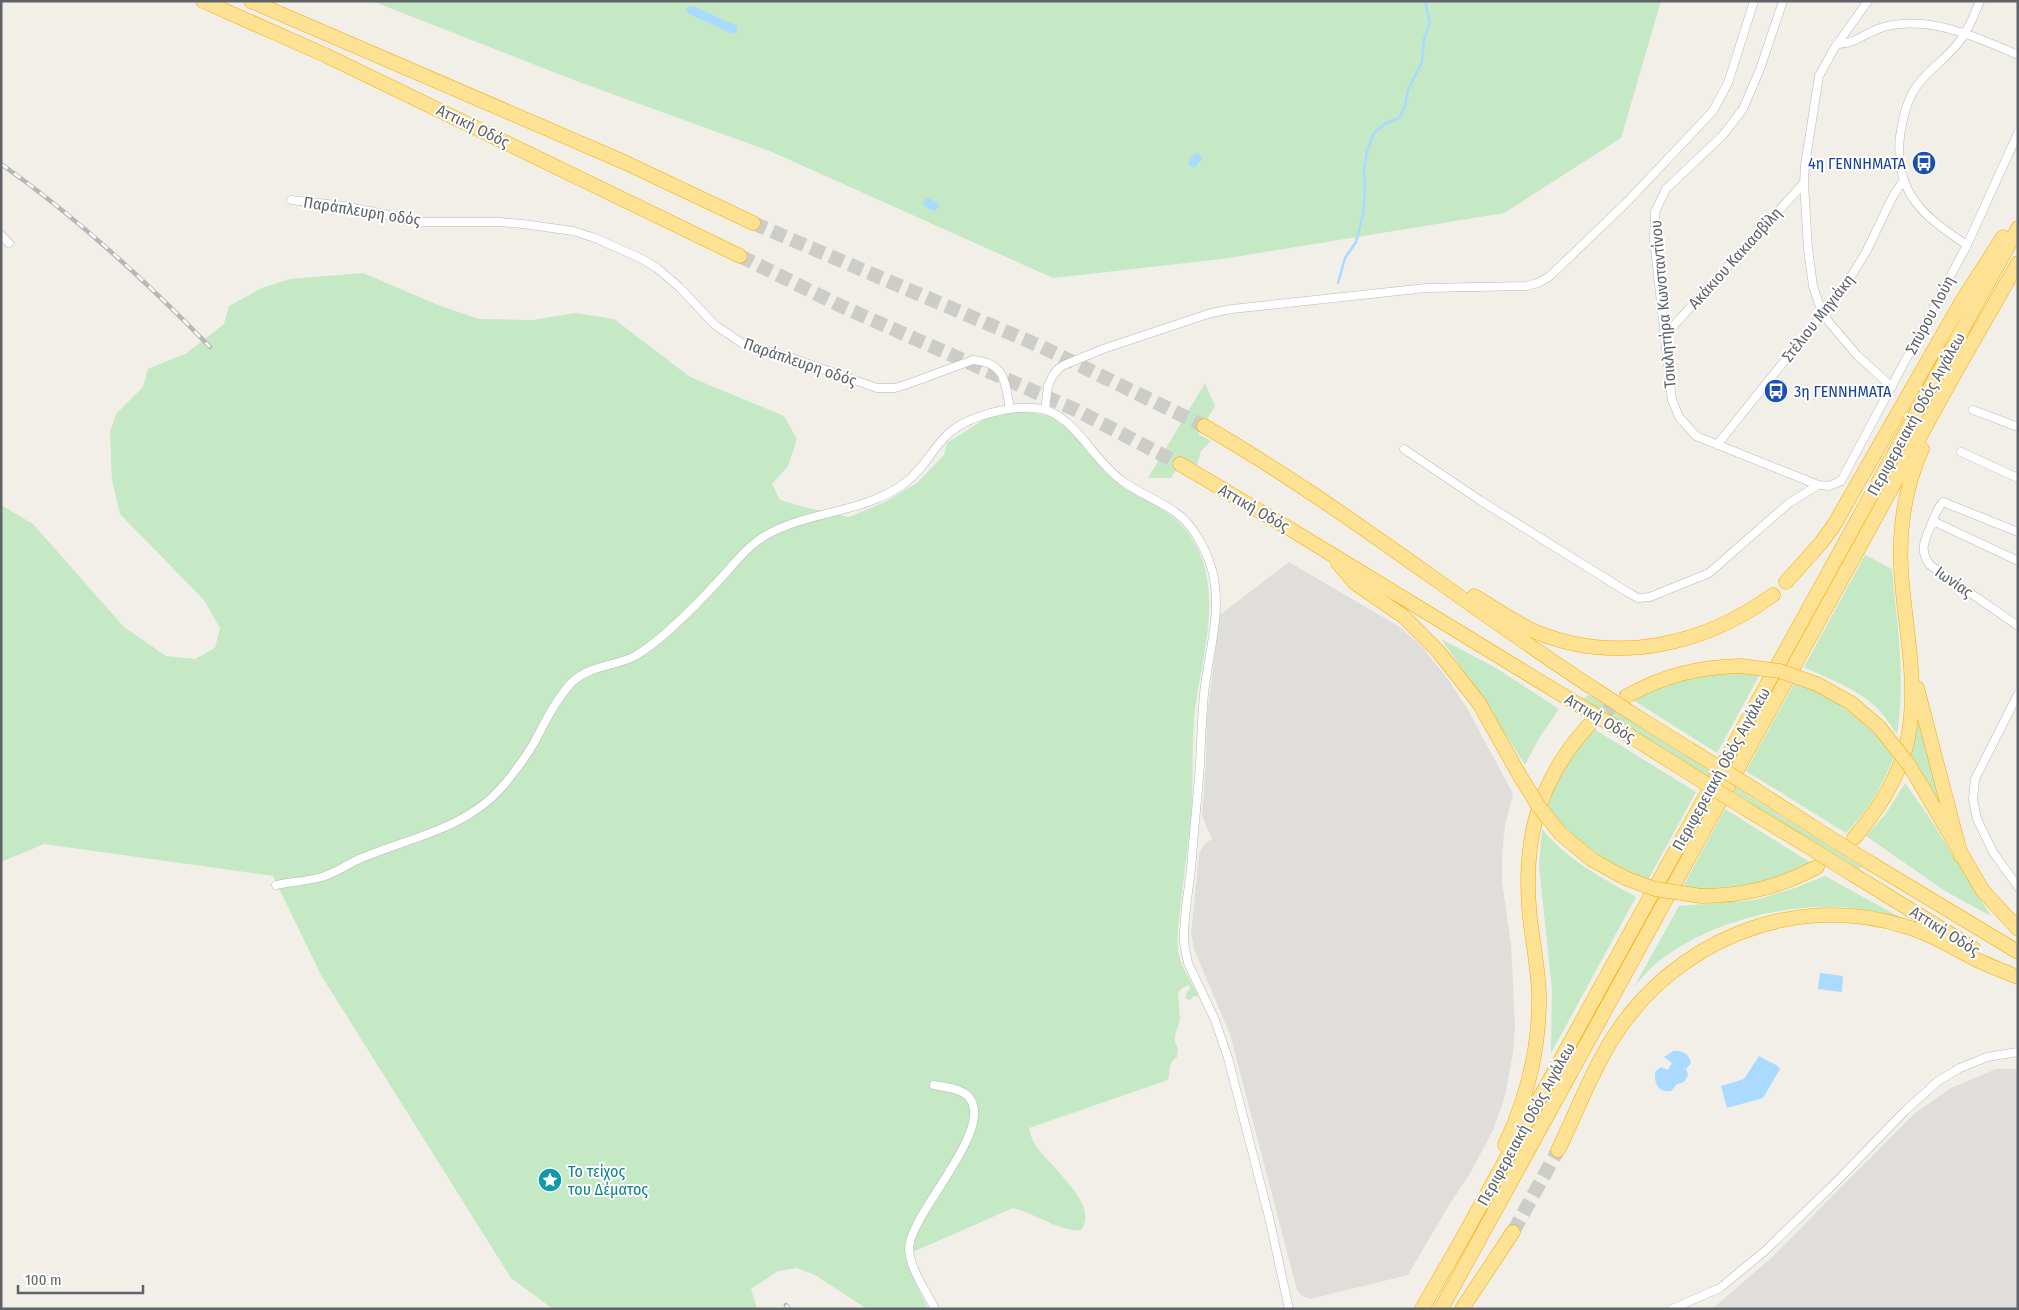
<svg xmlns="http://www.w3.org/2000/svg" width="2019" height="1310" viewBox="0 0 2019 1310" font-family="'Fira Sans Condensed',sans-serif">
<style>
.industrial{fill:#e0deda}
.green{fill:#c5e8c5}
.water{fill:#aadaff}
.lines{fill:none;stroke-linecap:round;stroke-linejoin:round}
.stream{stroke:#aadaff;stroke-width:2.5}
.canal{stroke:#aadaff;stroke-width:9}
.motorway-tunnel{stroke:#ccccc8;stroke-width:14;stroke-dasharray:14 7;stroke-linecap:butt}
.minor-casing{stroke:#b5b8bc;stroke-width:9}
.motorway-casing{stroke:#f9ab00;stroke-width:15}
.minor{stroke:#fff;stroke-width:8}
.motorway{stroke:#fde293;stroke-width:14}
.rail-casing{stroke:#b6b7b8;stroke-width:4.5}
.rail{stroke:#fff;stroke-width:2.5;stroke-dasharray:8;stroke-linecap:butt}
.motorway-bridge-casing{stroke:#f9ab00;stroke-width:15;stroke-linecap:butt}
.motorway-bridge{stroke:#fde293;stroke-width:14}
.labels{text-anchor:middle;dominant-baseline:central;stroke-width:4;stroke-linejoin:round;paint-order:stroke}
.street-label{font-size:16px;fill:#5f6368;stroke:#fff}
.transit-label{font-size:16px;fill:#164399;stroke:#fff;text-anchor:end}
.culture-label{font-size:16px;fill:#0d838f;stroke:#fff;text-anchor:start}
</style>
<rect width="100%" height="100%" fill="#f1efe8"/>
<!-- industrial -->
<path class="industrial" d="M1289 562 1400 627 1422 647 1445 675 1467 708 1513 794 1505 825 1502 853V882L1511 944 1515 1027 1513 1053 1505 1096 1494 1128 1471 1172 1449 1205 1408 1275 1310 1299 1302 1296 1297 1290 1230 1034 1195 952 1191 934 1199 854 1204 844 1212 839 1202 816 1206 764 1207 716 1220 615Z
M1996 1069H2018V1309H1712L1770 1259 1914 1114 1951 1088Z"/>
<!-- green -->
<path class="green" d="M372 1H1661L1621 138 1504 213 1222 259 1053 278 772 152 579 82Z
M363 273 438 305 479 319 532 320 575 313 614 319 690 377 784 416 797 439 788 466 772 484 780 500 804 507 849 517 885 502 917 483 944 455 947 443 991 415 1023 411 1058 418 1057 422C1080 433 1099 468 1121 485 1144 502 1175 511 1191 537 1225 589 1202 654 1195 710 1191 745 1194 781 1191 816 1188 845 1184 874 1181 903 1179 919 1176 936 1178 952 1181 967 1192 983 1199 997L1194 996 1190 1000 1186 999V994L1190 988 1189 985 1182 988 1178 993 1180 1020 1175 1035V1042L1178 1049 1177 1057C1167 1063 1171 1071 1168 1080L1029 1128C1030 1131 1031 1136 1032 1139 1042 1162 1102 1202 1081 1230 1060 1232 1034 1213 1013 1208L906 1255 917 1286 928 1309H867L815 1275 796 1268 778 1271 751 1289 757 1309H553L511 1278 321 975 273 876 44 844 1 862V505L33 524 124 627 166 656 195 659 215 648 220 628 204 600 120 514 112 480 110 432 116 414 143 387 148 369 187 353 224 324 229 306 262 288 290 279Z
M1205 383 1215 406 1198 434 1211 441 1201 451 1197 465 1184 458 1171 478H1148Z
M1865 555 1892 569C1897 624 1906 680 1897 734 1891 727 1887 719 1881 712 1862 691 1830 679 1804 667Z
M1441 639 1496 668 1559 709 1539 738 1525 765 1481 696Z
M1737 672 1760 674 1717 753 1633 700C1669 681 1697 674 1737 672Z
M1795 682C1836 698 1867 722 1894 756 1883 786 1868 810 1846 833L1746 771Z
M1589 695 1862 867 1858 869 1583 699Z
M1919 720 1944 811 1911 755Z
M1594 729 1696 792 1648 880C1606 863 1573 840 1546 804L1566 764Z
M1905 783 1927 814 1991 916 1945 891 1866 836 1885 815Z
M1725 809 1811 863C1763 885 1735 892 1682 888Z
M1542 829C1570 862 1599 876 1636 897L1551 1053 1552 989 1539 866Z
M1825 876 1905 920C1890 916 1875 911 1860 909 1793 899 1703 922 1652 967 1645 973 1640 980 1634 987L1679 906 1755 900 1795 888Z"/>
<!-- water -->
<path class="water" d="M1820 973 1843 976 1842 992 1818 989Z
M1673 1051C1682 1050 1689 1054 1691 1063L1686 1069 1688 1075 1684 1082 1677 1084 1671 1091C1659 1093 1654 1084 1655 1072L1661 1067 1668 1070 1672 1063 1664 1057Z
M1759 1056 1778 1066 1780 1069 1763 1098 1727 1108 1721 1086 1744 1079Z"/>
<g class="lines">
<!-- stream -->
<path class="stream" d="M1338 283 1345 258 1356 242 1363 214 1365 189 1364 170 1367 151 1374 133 1385 124 1399 118 1405 106 1408 90 1422 62 1424 40 1430 22 1425 1"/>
<!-- canal -->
<path class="canal" d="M691 10 733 29
M1193 163 1197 158
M928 203 934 206"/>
<!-- motorway-tunnel -->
<path class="motorway-tunnel" d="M753 223 1042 347 1204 426
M740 256 841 306 1076 410 1180 464
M1590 724 1624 697
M1513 1232 1558 1150"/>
<!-- minor casing -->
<g class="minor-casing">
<path id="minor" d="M1783 1 1760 69 1743 109 1723 135 1666 189 1655 212 1654 240 1672 400 1679 417 1696 436 1818 485 1829 486 1841 481 1967 245 2018 133
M1868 1 1835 47 1819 76 1805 165 1804 183 1808 249 1813 286 1819 304 1828 321 1857 355 1892 387
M1837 44C1855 45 1867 31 1884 27 1929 15 1977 37 2018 55
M291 200 345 206 422 222H499L523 224 573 231 595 238 642 259 657 268 679 287 715 325 743 344 789 357 877 388H895L908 384 973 360C1006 363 1005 382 1010 409
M1 235 9 243
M1967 245C1923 216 1894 193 1900 136 1903 117 1907 98 1919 83 1931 68 1948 57 1959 42 1969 30 1974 15 1980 1
M1666 334 1804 183
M1045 409 1048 386 1052 377 1058 369 1064 365 1103 349 1211 313 1232 309 1426 288 1526 286 1538 283 1550 276 1627 202 1713 111 1728 83 1754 1
M1973 410 2018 427
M1717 445 1847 283 1866 252 1893 196 1903 181
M1404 449 1481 501 1629 593 1638 598 1650 597 1709 573 1789 503 1818 485
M1961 452 2018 478
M1933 521 2018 561
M2018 532 1943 502C1938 507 1936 513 1933 520 1927 537 1917 548 1930 565L2018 626
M2018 694 1975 779 1973 799 1977 819 1993 852 2018 887
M276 885C291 882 307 881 322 877 335 873 345 866 357 860 407 838 465 830 502 787 514 773 525 758 534 743 545 722 555 701 571 683 589 665 614 667 635 656 663 640 700 601 722 577 734 564 745 549 760 539 804 510 862 515 905 483 923 470 931 451 946 436 965 416 1014 404 1041 409 1073 414 1094 461 1121 480 1138 493 1158 500 1175 512 1193 524 1206 549 1212 570 1223 611 1208 654 1204 694 1202 717 1201 741 1200 764 1198 795 1194 826 1192 858 1190 886 1183 915 1184 943L1188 963 1215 1020 1228 1058 1269 1217 1289 1309
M934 1085C945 1087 958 1088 967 1095 1000 1126 909 1213 909 1249 910 1269 926 1291 935 1309
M1672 1309 1720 1288 1766 1250 1838 1180 1905 1111 1938 1081 1960 1068 1987 1057 2018 1052"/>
</g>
<!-- motorway casing -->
<g class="motorway-casing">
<path id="motorway" d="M203 1 325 55 740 256
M251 1 624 162 753 223
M1204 426C1340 504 1463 604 1596 690
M1180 464 1295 532 1577 704
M1338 563 1355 583 1403 616 1438 651 1479 703 1520 776
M1786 582 1821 543 1834 525 1962 301 2003 237
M1474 596C1495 608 1514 622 1536 632 1617 665 1704 645 1773 595
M1817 684 1851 703 1879 727
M1917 688 1961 856
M1627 696C1665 675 1698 667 1741 666
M1636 716 1689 749
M1619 729 1678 766
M1921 785 1983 891 2018 929
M1757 791 1821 832
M1746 809 1804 844
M1561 834 1591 859 1625 878
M1854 838C1879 809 1900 777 1908 738 1919 681 1904 625 1901 568 1899 527 1905 487 1922 449
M1867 861 2018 952
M1852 874 1973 948
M1701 896C1744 896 1779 887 1817 867
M1505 1145C1527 1098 1540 1046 1539 994 1538 969 1533 943 1530 918 1522 842 1537 782 1589 725
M1558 1150C1576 1114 1590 1075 1611 1041 1672 942 1792 891 1904 926 1929 933 1950 946 1973 958 1987 965 2003 971 2018 977
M1422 1309 1461 1241 2018 228
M1441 1309 1951 380 2018 263
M1462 1309 1513 1232"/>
</g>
<!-- minor -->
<use href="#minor" class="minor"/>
<!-- motorway -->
<use href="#motorway" class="motorway"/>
<!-- rail casing -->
<g class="rail-casing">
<path id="rail" d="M1 164C78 218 145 280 210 347
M786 1305 789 1309"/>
</g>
<!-- rail -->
<use href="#rail" class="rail"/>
<!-- motorway-bridge casing -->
<g class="motorway-bridge-casing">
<path id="motorway-bridge" d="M1741 666 1780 671 1817 684
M1596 690 1636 716
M1577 704 1619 729
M1879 727 1909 765 1921 785
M1689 749 1757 791
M1678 766 1746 809
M1520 776 1539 807 1561 834
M1821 832 1867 861
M1804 844 1852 874
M1625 878 1655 889 1701 896"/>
</g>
<!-- motorway-bridge -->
<use href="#motorway-bridge" class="motorway-bridge"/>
</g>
<!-- icons -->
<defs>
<g id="bus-disc" transform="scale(1.25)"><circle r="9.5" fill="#1a4fb4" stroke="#fff"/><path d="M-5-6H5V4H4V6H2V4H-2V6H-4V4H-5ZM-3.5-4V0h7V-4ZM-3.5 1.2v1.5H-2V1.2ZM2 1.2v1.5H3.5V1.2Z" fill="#fff"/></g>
<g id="sight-disc" transform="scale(1.25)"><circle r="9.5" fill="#0f9aa8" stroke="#fff"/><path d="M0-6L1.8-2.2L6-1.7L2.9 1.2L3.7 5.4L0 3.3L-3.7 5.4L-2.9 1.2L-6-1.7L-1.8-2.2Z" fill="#fff"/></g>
</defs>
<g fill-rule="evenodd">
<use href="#bus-disc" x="1924" y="163"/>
<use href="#bus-disc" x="1776" y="391"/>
<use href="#sight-disc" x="550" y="1180"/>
</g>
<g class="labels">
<!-- street labels -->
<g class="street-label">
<text transform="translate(473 126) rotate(26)">Αττική Οδός</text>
<text transform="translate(362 211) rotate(9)">Παράπλευρη οδός</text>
<text transform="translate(1735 258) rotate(-48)">Ακάκιου Κακιασβίλη</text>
<text transform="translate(1663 304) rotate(-95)">Τσικλητήρα Κωνσταντίνου</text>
<text transform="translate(1930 315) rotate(-62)">Σπύρου Λούη</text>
<text transform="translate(1818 318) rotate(-52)">Στέλιου Μηγιάκη</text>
<text transform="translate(800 362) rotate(19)">Παράπλευρη οδός</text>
<text transform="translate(1916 414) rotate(-61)">Περιφερειακή Οδός Αιγάλεω</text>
<text transform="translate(1254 508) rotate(30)">Αττική Οδός</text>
<text transform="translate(1954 582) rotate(35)">Ιωνίας</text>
<text transform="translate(1600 718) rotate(31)">Αττική Οδός</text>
<text transform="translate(1721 769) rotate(-61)">Περιφερειακή Οδός Αιγάλεω</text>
<text transform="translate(1945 931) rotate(32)">Αττική Οδός</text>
<text transform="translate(1526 1124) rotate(-61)">Περιφερειακή Οδός Αιγάλεω</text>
</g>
<!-- transit labels -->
<g class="transit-label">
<text x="1906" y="163">4η ΓΕΝΝΗΜΑΤΑ</text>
<text x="1794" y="391" text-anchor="start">3η ΓΕΝΝΗΜΑΤΑ</text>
</g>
<!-- culture labels -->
<g class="culture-label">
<text x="568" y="1171">Το τείχος<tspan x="568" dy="18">του Δέματος</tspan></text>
</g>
</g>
<!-- border -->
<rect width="2019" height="1310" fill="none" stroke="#5f6368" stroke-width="5"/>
<!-- scale -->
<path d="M18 1285v8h125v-8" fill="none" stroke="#5f6368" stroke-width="2.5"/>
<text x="25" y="1285" font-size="15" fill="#5f6368" stroke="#ffffff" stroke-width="4" paint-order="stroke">100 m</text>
</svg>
